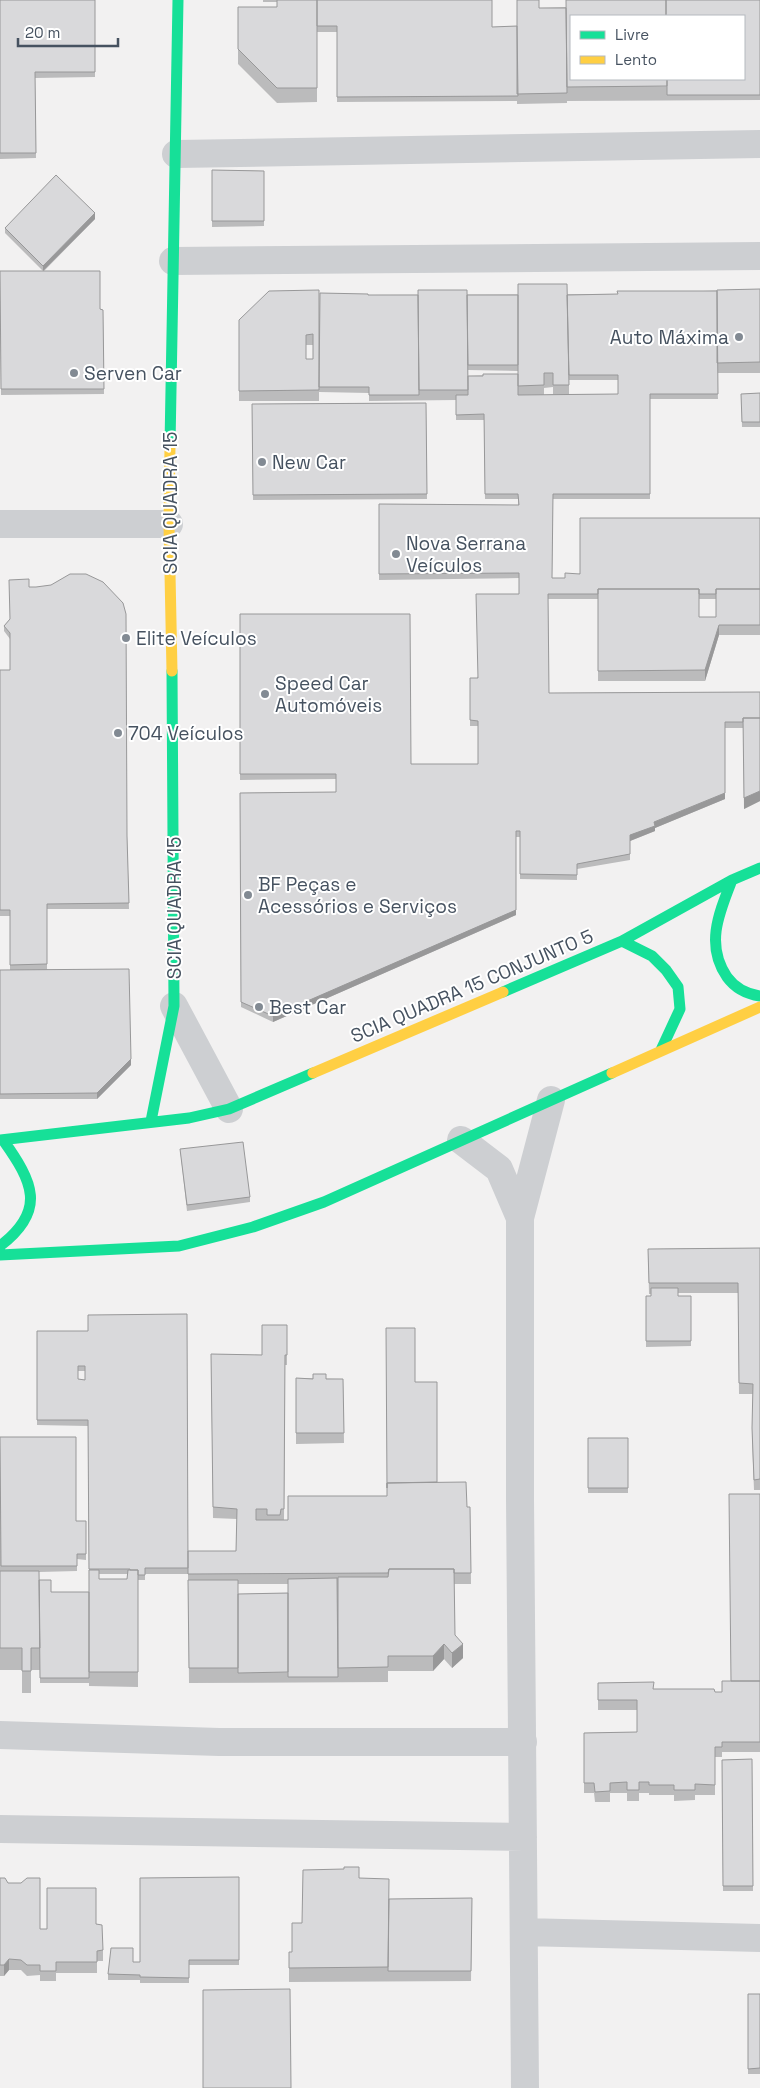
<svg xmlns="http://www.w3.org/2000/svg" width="760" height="2088" viewBox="0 0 760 2088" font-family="'Space Grotesk',sans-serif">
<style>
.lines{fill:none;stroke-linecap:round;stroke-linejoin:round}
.street{stroke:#cdcfd2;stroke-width:28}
.fast{stroke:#16e098;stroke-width:11}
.slow{stroke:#ffcf43;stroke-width:11}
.wall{fill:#bbbbbc;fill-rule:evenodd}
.shaded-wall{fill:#989899}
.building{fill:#d9d9db;stroke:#989899;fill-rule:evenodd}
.poi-dot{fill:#828a93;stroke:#fff;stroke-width:2}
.labels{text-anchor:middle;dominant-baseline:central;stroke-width:4;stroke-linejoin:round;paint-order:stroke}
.poi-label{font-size:19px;fill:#465260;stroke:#fff;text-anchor:start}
.street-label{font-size:19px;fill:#465260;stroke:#fff}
</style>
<rect width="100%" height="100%" fill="#f2f1f1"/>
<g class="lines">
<!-- street -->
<path class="street" d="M176 154 760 144
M173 261 760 256
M0 524H169
M174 1006 229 1109
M461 1140 499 1169 520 1218
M0 1735 219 1742H523
M0 1829 523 1837
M524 1932 760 1938
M525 2088 520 1499V1218L551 1100"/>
<!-- fast -->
<path class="fast" d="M170 445 178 0
M732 880C719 913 705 945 727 977 735 988 746 994 760 996
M622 941 652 956 666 970 678 987 680 1009 661 1050
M503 992 622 941 732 880 760 868
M151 1121 174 1006 172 671
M0 1140 189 1118 229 1109 313 1073
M0 1246C47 1210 33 1182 3 1140
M0 1255 179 1246 253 1227 324 1202 612 1073"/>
<!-- slow -->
<path class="slow" d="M170 445 169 524 172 671
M313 1073 503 992
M612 1073 760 1007"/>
</g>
<!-- wall -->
<path class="wall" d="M0 0H95V77L35 78 36 158 0 159Z
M263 0H492V27L517 26 539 8 760 0V100L567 101V61V103L517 104V101L337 102V32H317V102L277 103 238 64V7H277V2H263ZM571 16H744L571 79Z
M212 170 264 171V226L212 227Z
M95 219 44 271 100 309 103 310 104 394 1 395 0 271H43L5 233V228Z
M760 289V373H717L718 399H650V499H553L552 578H565L760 518V635H719L705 681H598V599H548L549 693 760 692V801L744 809 743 728H725V799L655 828V831L630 841V860L577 869V880L520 879V837H516V915L273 1022 241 1007 240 793 336 792V779L240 780V614L411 764H478V726H470V678H477L519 594V578L379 580V504L518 505V499H485L484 420H456V400L369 401V393L319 392 320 293 368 295 618 294ZM468 370 518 371V374L468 376ZM569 380H618V394H569ZM553 387V394L544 395V388ZM699 599H716V617H699Z
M319 290V401H239V320ZM306 345H313V359H306Z
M760 393V427H742L741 394Z
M426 403 427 499 253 500 252 404Z
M29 587 127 836 129 909H47V969L131 1065 97 1099H0V970H10V916H0V670H10V639L4 631V626L10 619Z
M180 1149 250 1197V1202L187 1211Z
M760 1248V1490H754L752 1439 753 1394H739L738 1293H678V1296H691V1346L646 1347V1296H651V1294H649L648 1249Z
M287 1325V1365H285L284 1520H281H288L387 1496 415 1382 437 1482 467 1507H470L471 1584H454L455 1635 463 1658 452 1668 444 1659 433 1671H388V1682L189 1683 188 1574H145V1580H138V1687L89 1686V1630V1683H40V1662V1670H31V1693H22V1670H0V1437L76 1521H86V1560L77 1559V1571L39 1572V1580L51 1592H89L88 1426 37 1425V1331H88L188 1555 236 1551 237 1519 213 1518 211 1354 262 1355ZM78 1371H85V1380L78 1379ZM99 1574H128L127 1579H99ZM238 1584H288V1593L238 1594Z
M296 1378 343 1379 344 1443 296 1444Z
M588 1438H628V1493H588Z
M760 1494V1752H722V1757H715V1795H695V1800L674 1801V1795H649V1793H639V1801H627V1793H610V1802H595L594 1793H584V1733L637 1732V1710H598V1683L654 1689 715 1692H722L731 1681Z
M752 1759 753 1891H723L722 1760Z
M239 1877V1965H189V1983H140V1980H108V1974L133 1962H140Z
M0 1878 40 1929H47L96 1924 103 1950V1961H97V1973H56V1981H40V1975L27 1976 21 1970H9L4 1976H0Z
M359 1878 389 1899 472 1898 471 1981 289 1982V1952H292L302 1923Z
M748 1994H760V2074H748Z"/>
<!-- shaded-wall -->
<path class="shaded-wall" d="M95 213V219L43 271V266Z
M719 625V635L705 681V670Z
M760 791V801L744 809V798Z
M725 793V799L655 828V831L630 841V835L654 822Z
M516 831V915L273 1022V1016Z
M131 1059V1065L97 1099V1093Z
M444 1644V1659L433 1671V1656Z
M463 1644V1658L452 1668V1653Z
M9 1959V1970L4 1976V1965Z"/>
<!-- building -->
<path class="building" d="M0 0H95V72H35L36 153H0Z
M277 0H317V88H277L238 49V7H277Z
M317 0H492V27L517 26 518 96 337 97V26H317Z
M517 0H539V8H566L567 93 517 94Z
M566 0H666V16H571V79H667V86L567 87Z
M666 0H760V95H667V79H744V16H666Z
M212 170 264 171V221H212Z
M56 175 95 213 43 266 5 228Z
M0 271H100V309L103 310 104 389H1Z
M518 284H567L569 385H553V373H544V385L518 386Z
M760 289V362L717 363V290Z
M319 290V390L239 391V320L269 291ZM313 334V359H306V335Z
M418 290H467L468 390H419Z
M617 291H717L718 394H650V494H553L552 578H565V573L580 574V518H760V589H716V594H699V589H598V594H548L549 693 760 692V718H743V722H725V793L654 822 655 826 630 835V854L577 864V875L520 874V831H516V910L273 1016 241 1002 240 793 336 792V774H240V614H410L411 764H478V721L470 720V678H478L476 594H519V573L379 574V504L519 505 518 494H485L484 414 456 415V395H468V376H483V374H518V395L618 394V375H569L567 295 618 294Z
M320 293 368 294V295H418L419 395H369V387H319Z
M467 295H518V365H468Z
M760 393V422H742L741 394Z
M426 403 427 494 253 495 252 404Z
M70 574H86L103 582 123 603 126 614 127 836 129 903 47 904V964L10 965V910H0V670H10V633L4 626 10 619 9 580 29 579V587H36L51 585Z
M598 589H699V617H716V589H760V625H719L705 670 598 671Z
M743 718H760V791L744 798Z
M129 969 131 1059 97 1093 0 1094V970Z
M243 1142 250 1197 187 1205 180 1149Z
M760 1248V1479L754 1480 752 1428 753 1384 739 1383 738 1283H649L648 1249Z
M651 1288H678V1296H691V1341H646V1296H651Z
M187 1314 188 1568H145V1575H138V1570H130V1569H89L88 1420H37V1331H88V1315ZM78 1366H85V1380L78 1379Z
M262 1325H287V1355H285L284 1509H281L280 1515H267V1509H256V1520H288V1496H387V1483L466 1482 467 1507H470L471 1573H454V1569H389L388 1573 188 1574V1551H236L237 1509 213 1507 211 1354 262 1355Z
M386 1328H415V1382H437V1482L387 1483V1488Z
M313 1374H326V1379H343L344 1433H296V1378L313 1379Z
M0 1437H76V1521H86V1554H77V1566H1Z
M588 1438H628V1488H588Z
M729 1494H760V1681H731Z
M389 1569H454L455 1635 463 1644 452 1653 444 1644 433 1656H388V1667L338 1668V1577H388Z
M89 1570H99V1579H127L128 1570H138V1672H89Z
M0 1571H39L40 1648H31V1671H22V1648H0Z
M337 1578 338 1677H288V1579Z
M39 1580H51V1592H89V1678H40Z
M188 1580H238V1668H189Z
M288 1593V1672L238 1673V1594Z
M722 1681H760V1742H722V1747H715V1785L695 1784V1790H674V1785H649V1782H639V1790H627V1782L610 1783V1791L595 1792 594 1783H584V1733L637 1732V1700H598V1683L654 1682 653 1689H714L715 1692H722Z
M752 1759 753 1886H723L722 1760Z
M344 1867H359V1878L389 1879 388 1967 289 1968V1952H292V1923H302L303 1870 344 1869Z
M239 1877V1960H189V1978L140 1977V1975L108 1974 111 1948H133V1962H140V1878Z
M0 1878H5L8 1883H21L27 1878H40V1929H47V1888H96V1924L102 1925 103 1950 97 1951V1962H56V1971H40V1965H27L21 1960 9 1959 4 1965H0Z
M472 1898 471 1971H388L389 1899Z
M290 1989 291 2088H203V1990Z
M748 1994H760V2068L748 2069Z"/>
<!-- markers -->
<g class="poi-dot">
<circle cx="739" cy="337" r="5"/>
<circle cx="74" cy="373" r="5"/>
<circle cx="262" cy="462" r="5"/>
<circle cx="396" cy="554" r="5"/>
<circle cx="126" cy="638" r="5"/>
<circle cx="265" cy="694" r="5"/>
<circle cx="118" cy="733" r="5"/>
<circle cx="248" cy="895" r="5"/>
<circle cx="259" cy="1007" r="5"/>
</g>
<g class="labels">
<!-- poi labels -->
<g class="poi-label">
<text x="729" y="337" text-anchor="end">Auto Máxima</text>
<text x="84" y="373">Serven Car</text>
<text x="272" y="462">New Car</text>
<text x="406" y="543">Nova Serrana<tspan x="406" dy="22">Veículos</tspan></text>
<text x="136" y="638">Elite Veículos</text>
<text x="275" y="683">Speed Car<tspan x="275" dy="22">Automóveis</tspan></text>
<text x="128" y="733">704 Veículos</text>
<text x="258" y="884">BF Peças e<tspan x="258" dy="22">Acessórios e Serviços</tspan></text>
<text x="269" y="1007">Best Car</text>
</g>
<!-- street labels -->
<g class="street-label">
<text transform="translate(170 503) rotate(-90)">SCIA QUADRA 15</text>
<text transform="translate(174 908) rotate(-90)">SCIA QUADRA 15</text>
<text transform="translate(472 986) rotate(-23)">SCIA QUADRA 15 CONJUNTO 5</text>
</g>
</g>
<!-- legend -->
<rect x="570" y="15" width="175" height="65" fill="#ffffff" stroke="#b5babf"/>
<rect x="580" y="31" width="25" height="8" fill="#16e098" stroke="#b5babf"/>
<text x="615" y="40" font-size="15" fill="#465260">Livre</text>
<rect x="580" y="56" width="25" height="8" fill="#ffcf43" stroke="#b5babf"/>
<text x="615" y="65" font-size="15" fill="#465260">Lento</text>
<!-- scale -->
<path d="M18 38v8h100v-8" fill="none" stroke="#465260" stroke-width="2.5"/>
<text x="25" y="38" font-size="15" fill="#465260" stroke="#ffffff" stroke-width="4" paint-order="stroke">20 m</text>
</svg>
